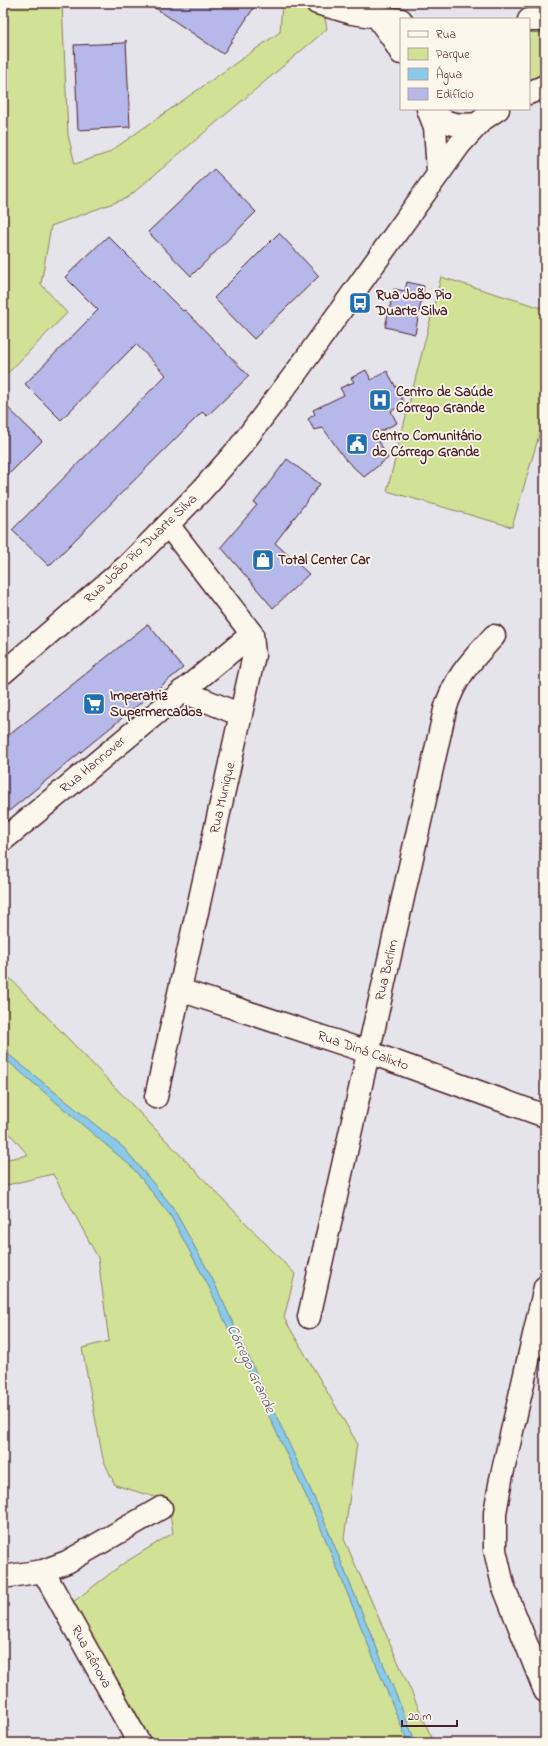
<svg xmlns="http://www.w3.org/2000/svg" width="548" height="1746" viewBox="0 0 548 1746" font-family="'Indie Flower',sans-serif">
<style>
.green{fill:#d1e195;stroke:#8e8060}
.water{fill:#89caea;stroke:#70869e}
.building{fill:#b6b8ea;stroke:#4a1f2b}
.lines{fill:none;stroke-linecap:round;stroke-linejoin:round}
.minor-casing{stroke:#4a1f2b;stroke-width:25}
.major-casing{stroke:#4a1f2b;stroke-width:25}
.minor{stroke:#fbf7ec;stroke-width:22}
.major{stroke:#fbf7ec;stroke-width:22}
.labels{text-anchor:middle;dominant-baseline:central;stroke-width:3.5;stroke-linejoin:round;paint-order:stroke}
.poi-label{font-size:14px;font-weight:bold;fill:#4a1f2b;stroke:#fbf7ec;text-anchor:start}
.street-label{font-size:14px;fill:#4a1f2b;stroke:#fbf7ec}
.water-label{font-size:15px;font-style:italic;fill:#5d5264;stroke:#fbf7ec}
</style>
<rect width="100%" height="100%" fill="#e6e4eb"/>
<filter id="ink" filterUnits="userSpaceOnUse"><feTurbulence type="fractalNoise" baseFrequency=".025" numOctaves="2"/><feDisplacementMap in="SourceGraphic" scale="8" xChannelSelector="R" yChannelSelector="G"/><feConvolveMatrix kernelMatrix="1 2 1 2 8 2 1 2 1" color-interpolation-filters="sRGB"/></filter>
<g filter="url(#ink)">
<!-- green -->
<path class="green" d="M3 3H62L68 135 75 164 108 153 280 32 282 3H292L325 18 327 29 127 198 51 226 41 284 67 313 3 378Z
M545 25V69L540 83 529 87V26Z
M441 277 545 309V415L512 527 387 491Z
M3 971 295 1274 284 1318 357 1443 344 1539 434 1743H153L73 1602 124 1563 173 1533 168 1501 115 1485 103 1459 82 1348 109 1341 98 1258 53 1174 3 1186V1160L28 1155 3 1126Z"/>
<!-- water -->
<path class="water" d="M3 1050 124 1148 172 1206 212 1278 318 1506 416 1743H408L320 1526 209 1287 170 1215 132 1167 3 1057Z"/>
<!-- building -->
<path class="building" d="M148 3H257L223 54Z
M126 40 130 127 78 130 74 45 124 43Z
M214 169 256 212 191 276 148 232Z
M279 233 319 276 254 339 214 298Z
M108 236 183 311 185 310 249 376 207 416 202 412 49 566 12 530 166 375 136 344 61 420 25 384 98 310 65 277Z
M407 282 424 286 415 334 385 327 394 289 405 291Z
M366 370 371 380 387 371 405 404 391 411 397 423 375 434 388 458 364 477 345 459 323 428 314 430 308 419 315 414 313 410 344 395 340 388 354 382 351 378Z
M3 403 42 441 3 480Z
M287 459 320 484 275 543 309 574 273 608 221 547 257 505 254 503Z
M148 624 183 668 3 816V740Z"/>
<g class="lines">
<!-- minor casing -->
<g class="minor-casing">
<path id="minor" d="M317 3 352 13 401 20
M377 17 393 39 401 53
M182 691 241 715
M3 840 252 634
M180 990 368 1052 545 1116
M156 1097 254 655 252 634 168 525
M545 1287 501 1479 495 1513V1550L503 1585 545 1691
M309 1317 445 710C454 678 472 660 494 636
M43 1571 139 1743
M3 1577 43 1571 67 1562 161 1508"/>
</g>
<!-- major casing -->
<g class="major-casing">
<path id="major" d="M529 20H545
M529 93 545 86
M428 109 435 127 438 172
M429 111C448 125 455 126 478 124
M3 673 128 565 201 491 239 448 295 374 460 144 482 120 498 109"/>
</g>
<!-- minor -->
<use href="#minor" class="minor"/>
<!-- major -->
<use href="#major" class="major"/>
</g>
</g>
<!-- icons -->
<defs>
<g id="bus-square" transform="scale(1.15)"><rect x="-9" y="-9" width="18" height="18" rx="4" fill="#1f6fb2" stroke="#fbf7ec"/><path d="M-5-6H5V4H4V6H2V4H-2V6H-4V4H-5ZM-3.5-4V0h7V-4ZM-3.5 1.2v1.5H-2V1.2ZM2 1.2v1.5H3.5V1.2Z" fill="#fff"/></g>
<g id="hospital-square" transform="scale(1.15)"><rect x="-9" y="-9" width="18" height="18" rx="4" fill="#1f6fb2" stroke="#fbf7ec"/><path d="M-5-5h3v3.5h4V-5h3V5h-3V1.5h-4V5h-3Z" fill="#fff"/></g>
<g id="civic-square" transform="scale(1.15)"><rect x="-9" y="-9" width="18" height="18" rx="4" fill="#1f6fb2" stroke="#fbf7ec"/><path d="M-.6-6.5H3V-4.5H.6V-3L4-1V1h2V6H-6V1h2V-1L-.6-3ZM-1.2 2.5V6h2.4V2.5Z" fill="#fff"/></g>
<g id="shop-square" transform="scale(1.15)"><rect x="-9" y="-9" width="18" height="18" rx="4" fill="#1f6fb2" stroke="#fbf7ec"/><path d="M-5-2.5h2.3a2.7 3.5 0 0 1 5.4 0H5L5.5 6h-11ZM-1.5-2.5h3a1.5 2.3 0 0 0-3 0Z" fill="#fff"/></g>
<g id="supermarket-square" transform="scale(1.15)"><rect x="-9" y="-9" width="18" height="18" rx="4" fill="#1f6fb2" stroke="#fbf7ec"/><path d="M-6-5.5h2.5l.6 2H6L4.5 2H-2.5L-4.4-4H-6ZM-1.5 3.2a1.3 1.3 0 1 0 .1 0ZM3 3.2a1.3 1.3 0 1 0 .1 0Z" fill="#fff"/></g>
</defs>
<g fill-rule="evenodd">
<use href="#bus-square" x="360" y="303"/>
<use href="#hospital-square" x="380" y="400"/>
<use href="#civic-square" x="357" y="444"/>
<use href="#shop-square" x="263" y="560"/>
<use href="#supermarket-square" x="94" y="704"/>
</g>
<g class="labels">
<!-- poi labels -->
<g class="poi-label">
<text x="376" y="295">Rua João Pio<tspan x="376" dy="16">Duarte Silva</tspan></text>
<text x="396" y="392">Centro de Saúde<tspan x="396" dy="16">Córrego Grande</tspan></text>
<text x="372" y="436">Centro Comunitário<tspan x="372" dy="16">do Córrego Grande</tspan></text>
<text x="278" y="560">Total Center Car</text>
<text x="110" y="696">Imperatriz<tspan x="110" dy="16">Supermercados</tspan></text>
</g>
<!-- street labels -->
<g class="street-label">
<text transform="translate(141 549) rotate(-44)">Rua João Pio Duarte Silva</text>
<text transform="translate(93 765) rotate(-40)">Rua Hannover</text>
<text transform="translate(223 798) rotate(-77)">Rua Munique</text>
<text transform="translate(387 970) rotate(-77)">Rua Berlim</text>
<text transform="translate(363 1051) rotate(19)">Rua Diná Calixto</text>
<text transform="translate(91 1657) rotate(61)">Rua Gênova</text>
</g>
<!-- water labels -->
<g class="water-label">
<text transform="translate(251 1369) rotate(65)">Córrego Grande</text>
</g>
</g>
<!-- margin -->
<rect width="548" height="1746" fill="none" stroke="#fbf7ec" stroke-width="16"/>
<rect x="8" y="8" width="532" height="1730" fill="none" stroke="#4a1f2b" stroke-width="1.5" filter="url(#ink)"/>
<!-- legend -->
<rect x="400" y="18" width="130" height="92" fill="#fbf7ec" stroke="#b4a19f"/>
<rect x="408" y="31" width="20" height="6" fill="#fbf7ec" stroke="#b4a19f"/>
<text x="436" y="38" font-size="12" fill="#4a1f2b">Rua</text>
<rect x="408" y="48" width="20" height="12" fill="#d1e195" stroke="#b4a19f"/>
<text x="436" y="58" font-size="12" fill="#4a1f2b">Parque</text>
<rect x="408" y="68" width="20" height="12" fill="#89caea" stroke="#b4a19f"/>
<text x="436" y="78" font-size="12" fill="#4a1f2b">Água</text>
<rect x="408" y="88" width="20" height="12" fill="#b6b8ea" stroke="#b4a19f"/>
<text x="436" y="98" font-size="12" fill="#4a1f2b">Edifício</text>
<!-- scale -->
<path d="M402 1720v6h55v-6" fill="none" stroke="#4a1f2b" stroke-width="2"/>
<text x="408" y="1720" font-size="12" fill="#4a1f2b" stroke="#fbf7ec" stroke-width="3" paint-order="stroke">20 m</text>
</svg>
